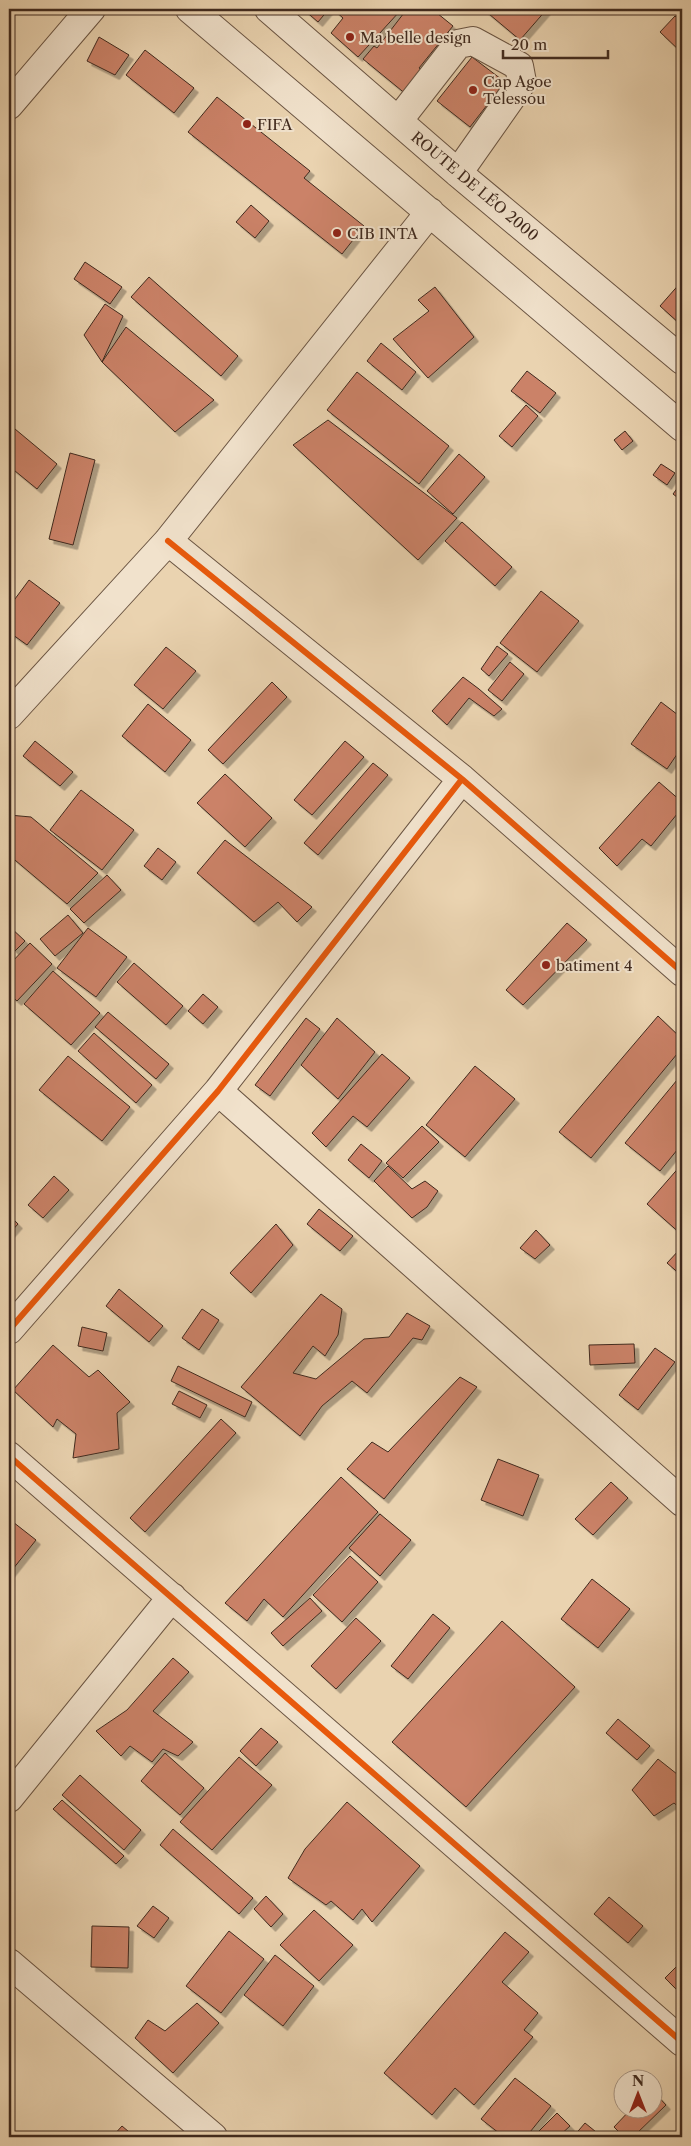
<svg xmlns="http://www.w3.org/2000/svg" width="691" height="2146" viewBox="0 0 691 2146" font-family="'Libre Caslon Text',serif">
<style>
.building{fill:#cb8268;stroke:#402a1e;filter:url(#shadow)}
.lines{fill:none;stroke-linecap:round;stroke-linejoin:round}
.minor-casing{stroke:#6a5442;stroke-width:30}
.minor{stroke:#f1e2cc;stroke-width:28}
.cycleway-casing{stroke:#f1e2cc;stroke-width:9}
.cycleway{stroke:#e8590c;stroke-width:6}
.poi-dot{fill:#8f2418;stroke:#f1e2cc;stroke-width:2}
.labels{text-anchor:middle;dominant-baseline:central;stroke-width:4;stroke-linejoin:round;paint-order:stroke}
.poi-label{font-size:15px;fill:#402a1e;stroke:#f1e2cc;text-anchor:start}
.street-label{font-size:15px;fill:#402a1e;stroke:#f1e2cc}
</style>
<defs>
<filter id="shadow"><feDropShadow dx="4.5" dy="4.5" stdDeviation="0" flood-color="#0004"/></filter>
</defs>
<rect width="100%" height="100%" fill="#ead3b0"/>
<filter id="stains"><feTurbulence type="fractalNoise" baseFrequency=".004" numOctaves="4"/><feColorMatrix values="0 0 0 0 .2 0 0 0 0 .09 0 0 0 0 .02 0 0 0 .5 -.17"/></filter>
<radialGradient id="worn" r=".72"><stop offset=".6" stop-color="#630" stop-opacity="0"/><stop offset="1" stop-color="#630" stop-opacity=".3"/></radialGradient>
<!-- building -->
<path class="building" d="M303 9H329L318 22Z
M333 9H398L400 11 358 57 331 33 343 18Z
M407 9H432L453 26 419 68 425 73 407 95 363 59 374 46 377 48Z
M483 9H547L520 40Z
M675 16 682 23V53L660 32Z
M99 37 129 55 115 75 87 61Z
M145 50 194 88 174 113 126 75Z
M472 57 505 82 470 127 437 101Z
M217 97 310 171 304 178 364 226 342 254 188 132Z
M251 205 269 221 255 238 236 222Z
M85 262 122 287 110 304 74 279Z
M149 277 238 356 221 376 131 297Z
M682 281V321L680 324 660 306Z
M435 287 474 337 428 378 393 339 429 311 418 300Z
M105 304 123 316 102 362 84 335Z
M126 327 214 400 175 432 102 362Z
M381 343 416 372 402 390 367 361Z
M527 371 556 393 540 413 511 391Z
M357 372 449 446 419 484 327 410Z
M526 405 538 416 512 447 499 436Z
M328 420 457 518 418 560 293 445Z
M9 424 57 464 37 489 9 466Z
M625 431 633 441 622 450 614 440Z
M70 453 95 460 73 545 49 539Z
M459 454 485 477 453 514 427 491Z
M661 464 675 473 667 485 653 475Z
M679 486 682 488V501L673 494Z
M462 522 512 567 495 586 445 541Z
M29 580 60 603 27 645 9 632V607Z
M541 591 579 621 537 672 500 643Z
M497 646 508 654 489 676 481 669Z
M166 647 196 671 163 709 134 685Z
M510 662 524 674 502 701 488 690Z
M463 677 479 689 502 709 494 716 469 698 447 725 432 711Z
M272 682 287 697 223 764 208 750Z
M661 702 682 718V747L667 769 631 744Z
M148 704 191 740 165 772 122 736Z
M35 741 73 772 60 786 23 756Z
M345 741 364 757 312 815 294 800Z
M373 763 388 775 318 855 304 843Z
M225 774 272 818 245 847 197 803Z
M659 782 682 802V808L651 846 642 839 617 866 599 848Z
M81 790 134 830 102 870 50 830Z
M9 815 31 817 98 873 67 904 9 855Z
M225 840 312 907 297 922 278 902 254 922 197 873Z
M158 848 176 862 162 880 144 866Z
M107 875 121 890 84 923 70 909Z
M68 915 83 933 55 956 40 939Z
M567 923 587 940 523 1005 506 990Z
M10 927 25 941 15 951 9 945Z
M88 928 127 957 96 997 57 968Z
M30 943 52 964 17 1001 9 994V965Z
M134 963 183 1006 166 1025 117 982Z
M53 971 100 1013 71 1045 24 1004Z
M203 994 218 1007 203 1024 188 1011Z
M108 1012 169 1064 156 1079 95 1027Z
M658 1016 682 1039V1048L591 1158 559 1132Z
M306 1018 320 1029 270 1096 255 1085Z
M337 1018 375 1052 338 1099 301 1065Z
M94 1033 152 1085 136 1103 78 1051Z
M382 1054 410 1078 367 1127 353 1116 326 1147 312 1133Z
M68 1056 130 1107 102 1141 39 1090Z
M475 1066 515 1099 465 1157 426 1125Z
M682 1074V1144L660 1171 625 1143Z
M422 1126 439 1142 403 1178 386 1163Z
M361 1144 382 1161 369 1178 348 1160Z
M682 1164V1235L647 1204Z
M388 1166 412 1189 425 1181 438 1191 427 1207 412 1218 374 1181Z
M54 1176 69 1190 43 1218 28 1205Z
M319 1209 353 1236 340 1251 307 1224Z
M9 1215 18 1224 9 1234Z
M276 1224 293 1245 251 1293 230 1273Z
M536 1230 550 1245 535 1259 520 1248Z
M681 1248 682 1249V1276L667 1263Z
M119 1289 163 1326 149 1342 106 1306Z
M321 1294 342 1309 338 1335 325 1356 313 1346 293 1373 316 1379 364 1339 389 1337 407 1313 430 1326 422 1340 413 1338 367 1393 352 1381 322 1406 300 1436 241 1387Z
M202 1309 219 1320 199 1350 182 1338Z
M82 1327 107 1333 103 1351 78 1346Z
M634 1344 635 1363 590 1365 589 1345Z
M53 1345 89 1377 98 1370 130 1402 117 1413 119 1449 73 1458 76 1434 57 1419 53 1427 13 1390Z
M655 1348 675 1362 638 1410 619 1395Z
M178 1366 252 1402 245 1417 171 1381Z
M460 1377 477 1387 384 1499 347 1469 372 1442 388 1452Z
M179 1391 207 1405 200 1418 172 1404Z
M221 1419 236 1433 145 1532 130 1518Z
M498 1459 539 1475 523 1516 481 1500Z
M341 1477 378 1512 283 1617 264 1599 247 1621 225 1603Z
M611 1482 628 1498 593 1535 575 1519Z
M380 1514 411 1540 380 1576 349 1548Z
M13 1522 36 1540 9 1574V1528Z
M350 1556 378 1582 342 1622 313 1595Z
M592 1579 630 1609 598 1648 561 1619Z
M310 1598 322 1611 283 1646 271 1633Z
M433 1614 450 1628 408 1679 391 1666Z
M356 1618 381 1641 336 1689 311 1666Z
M502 1621 575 1687 466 1807 392 1742Z
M173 1658 189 1672 153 1711 193 1742 178 1756 163 1749 152 1762 130 1746 121 1756 96 1731 127 1710Z
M618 1719 650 1746 637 1760 606 1733Z
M261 1728 278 1742 256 1766 240 1751Z
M165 1753 204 1788 180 1815 141 1781Z
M239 1757 272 1785 212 1850 180 1822Z
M658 1759 682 1778V1810L674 1803 654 1816 632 1790Z
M80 1775 141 1830 124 1850 62 1795Z
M62 1800 124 1856 116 1864 53 1809Z
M347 1802 420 1866 372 1922 362 1909 353 1920 331 1901 326 1905 288 1878 305 1849Z
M173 1829 253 1898 239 1914 160 1845Z
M266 1896 283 1914 271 1927 254 1909Z
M609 1897 643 1926 628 1943 594 1914Z
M153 1906 169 1918 154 1938 137 1926Z
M314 1910 353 1945 319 1981 280 1945Z
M92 1926 129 1927 128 1968 91 1967Z
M229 1931 264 1959 221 2013 186 1986Z
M505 1932 529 1952 502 1982 538 2013 524 2030 533 2037 474 2105 455 2088 432 2115 384 2073Z
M275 1955 314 1986 283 2026 244 1995Z
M682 1961V1992L681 1994 665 1978Z
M197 2003 219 2023 173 2073 135 2038 148 2020 165 2031Z
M515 2078 551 2106 526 2137H504L481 2119Z
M654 2092 666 2105 633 2137H624L614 2127 632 2108H654Z
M557 2113 570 2126 558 2137H539L536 2134Z
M585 2123 601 2136 600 2137H573Z
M122 2126 135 2137H112Z"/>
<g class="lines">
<!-- minor casing -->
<g class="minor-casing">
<path id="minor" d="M190 9 682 427
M269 9 458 173 682 360
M9 105 91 9
M398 121 458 44 473 41 519 66 522 82 458 173
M168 541 462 779 682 972
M9 715 168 541 430 212
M218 1091 682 1502
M9 1330 218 1091 462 779
M9 1456 682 2042
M9 1798 172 1597
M9 1963 213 2137"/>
</g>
<!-- minor -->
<use href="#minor" class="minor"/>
<!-- cycleway casing -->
<g class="cycleway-casing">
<path id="cycleway" d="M168 541 462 779 682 972
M9 1330 218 1091 462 779
M9 1456 682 2042"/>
</g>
<!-- cycleway -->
<use href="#cycleway" class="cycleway"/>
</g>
<!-- markers -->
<g class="poi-dot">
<circle cx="350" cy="37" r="5"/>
<circle cx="473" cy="90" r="5"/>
<circle cx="247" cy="124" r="5"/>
<circle cx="337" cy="233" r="5"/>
<circle cx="546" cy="965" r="5"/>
</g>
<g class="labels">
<!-- poi labels -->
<g class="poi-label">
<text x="360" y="37">Ma belle design</text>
<text x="483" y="81">Cap Agoe<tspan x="483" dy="17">Telessou</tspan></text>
<text x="257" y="124">FIFA</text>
<text x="347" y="233">CIB INTA</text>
<text x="556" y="965">batiment 4</text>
</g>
<!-- street labels -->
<g class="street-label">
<text transform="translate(475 186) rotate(40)">ROUTE DE LÉO 2000</text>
</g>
</g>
<!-- margin -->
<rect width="691" height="2146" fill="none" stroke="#ead3b0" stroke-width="30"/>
<rect x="10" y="10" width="671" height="2126" fill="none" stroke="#402a1e" stroke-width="2.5"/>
<rect x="15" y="15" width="661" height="2116" fill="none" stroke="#402a1e"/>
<!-- north arrow -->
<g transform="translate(638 2094)"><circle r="24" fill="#f1e2cc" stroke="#aa9886"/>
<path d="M0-4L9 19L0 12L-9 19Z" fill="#8f2418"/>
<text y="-8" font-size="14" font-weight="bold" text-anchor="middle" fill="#402a1e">N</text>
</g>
<!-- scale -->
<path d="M503 50v8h105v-8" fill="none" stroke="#402a1e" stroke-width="2.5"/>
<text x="511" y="50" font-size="15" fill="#402a1e" stroke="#f1e2cc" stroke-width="4" paint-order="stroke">20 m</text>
<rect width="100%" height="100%" filter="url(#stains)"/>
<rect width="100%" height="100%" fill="url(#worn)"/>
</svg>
